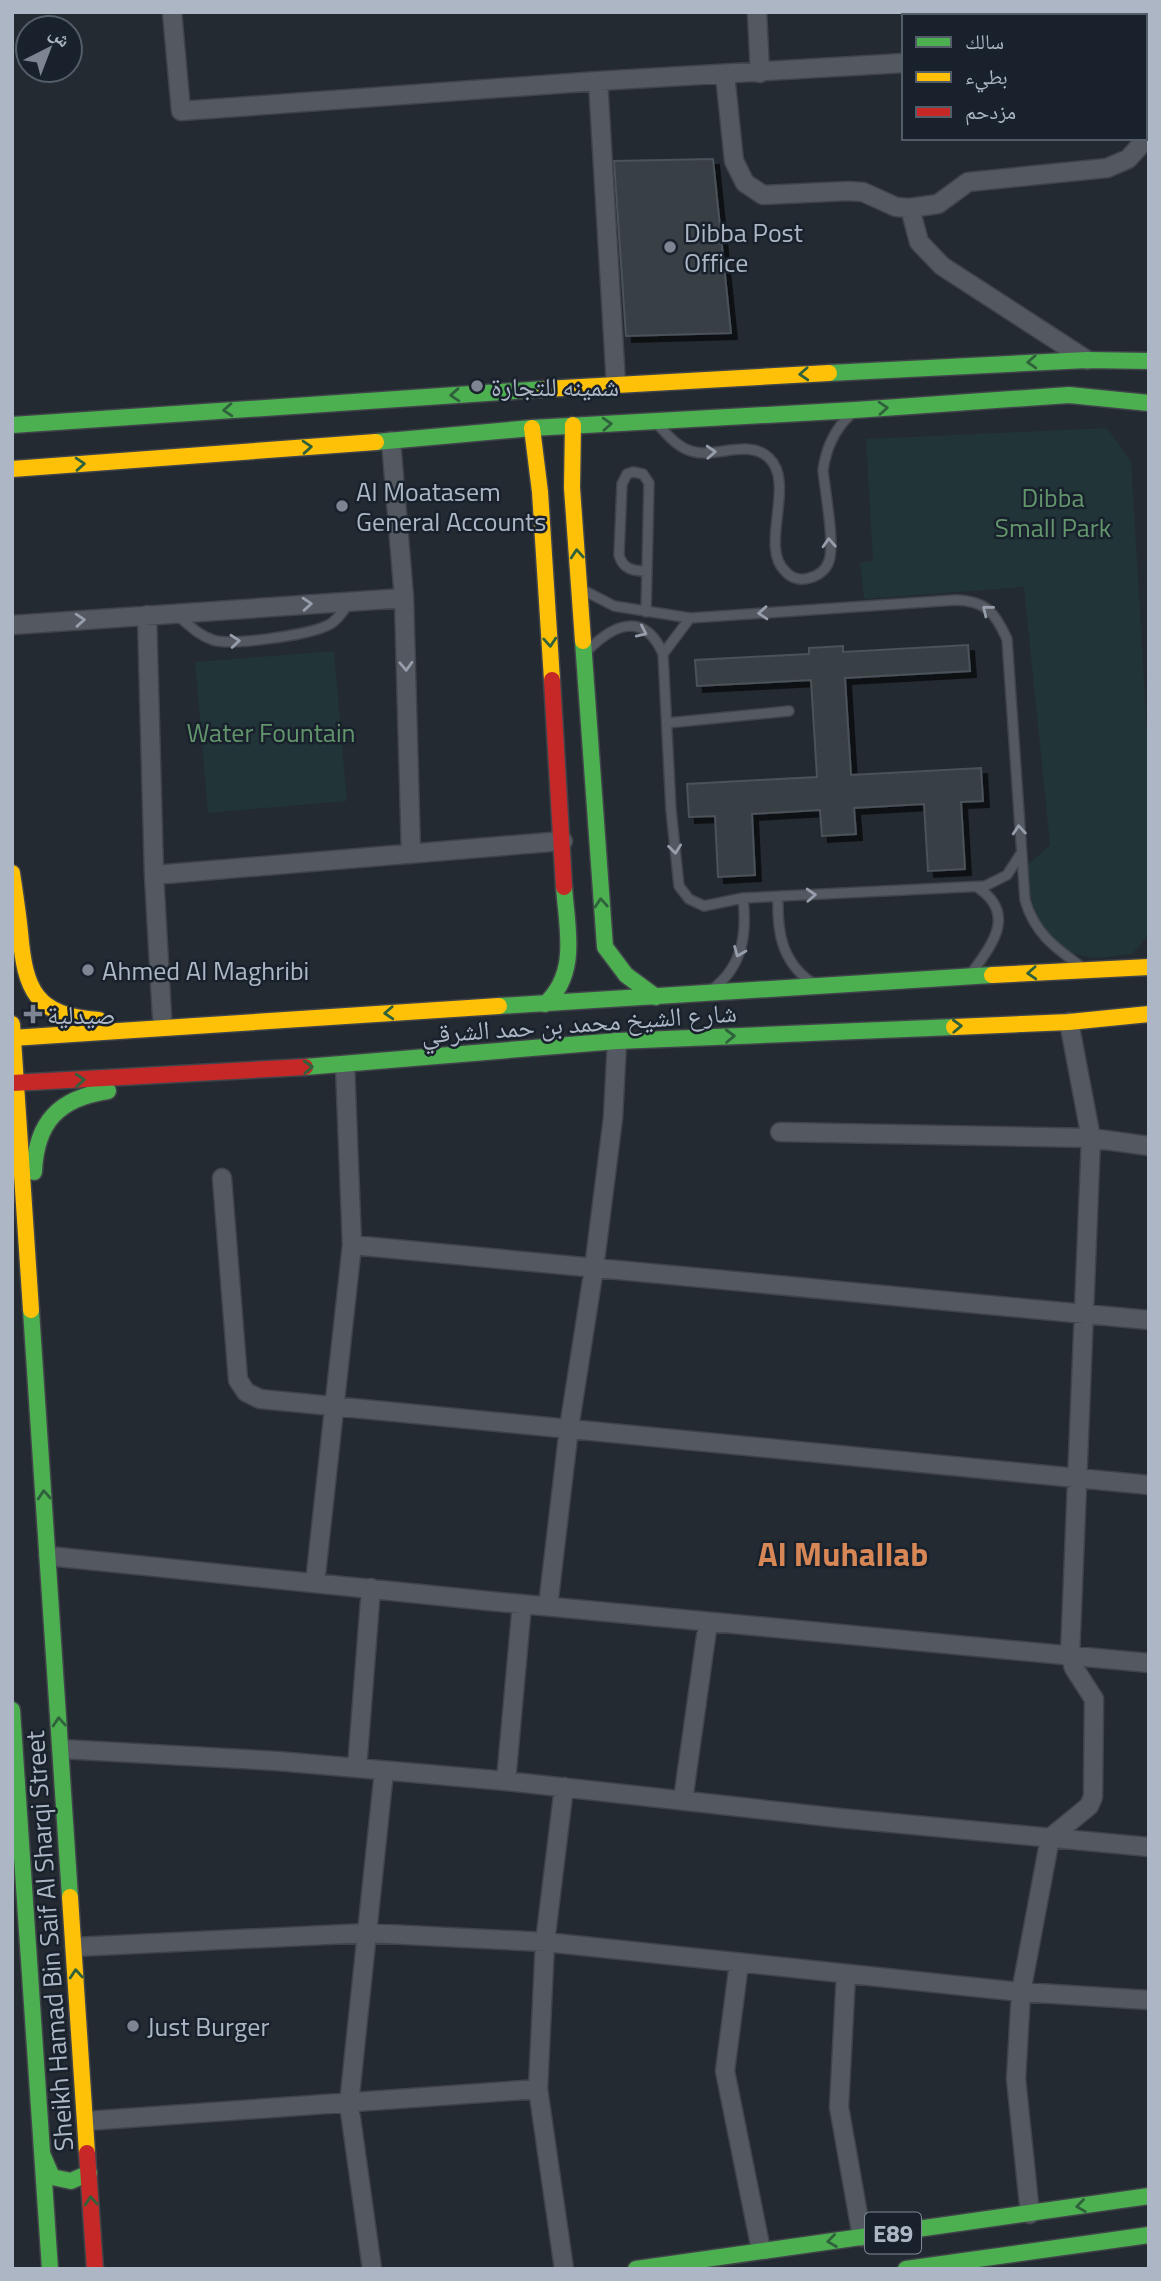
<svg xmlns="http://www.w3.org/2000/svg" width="1161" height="2281" viewBox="0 0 1161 2281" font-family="'Titillium Web','Noto Naskh Arabic',sans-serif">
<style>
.green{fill:#213437}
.building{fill:#393f45;stroke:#4b525a;stroke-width:2;filter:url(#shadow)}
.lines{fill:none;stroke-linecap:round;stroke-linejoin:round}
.lane-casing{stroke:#40444a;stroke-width:12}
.street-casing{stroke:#40444a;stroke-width:21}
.fast-casing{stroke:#40444a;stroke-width:19}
.slow-casing{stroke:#40444a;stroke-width:19}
.jam-casing{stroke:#40444a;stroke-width:19}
.lane{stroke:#545860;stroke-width:9}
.street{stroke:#545860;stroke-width:18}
.fast{stroke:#4caf50;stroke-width:16}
.slow{stroke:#ffc107;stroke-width:16}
.jam{stroke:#c62828;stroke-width:16}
.oneway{stroke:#2f613c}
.oneway2{stroke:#969eac}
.poi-dot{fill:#7c8591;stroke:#18212c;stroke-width:2.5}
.labels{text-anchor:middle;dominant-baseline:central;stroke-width:5;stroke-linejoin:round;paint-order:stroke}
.shield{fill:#18212c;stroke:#808997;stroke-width:2}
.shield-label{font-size:24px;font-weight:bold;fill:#acb6c5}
.poi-label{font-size:26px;fill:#acb6c5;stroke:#18212c;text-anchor:start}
.park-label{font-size:26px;fill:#63956c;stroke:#18212c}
.street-label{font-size:26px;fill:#acb6c5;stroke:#18212c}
.district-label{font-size:33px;font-weight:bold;fill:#d78755;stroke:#18212c}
</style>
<defs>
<filter id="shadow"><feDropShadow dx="6" dy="6" stdDeviation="0" flood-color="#0009"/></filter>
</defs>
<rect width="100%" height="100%" fill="#242a31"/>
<!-- green -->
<path class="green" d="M1107 428 1131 461 1149 763V935L1132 954 1097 958 1063 952 1032 917 1024 868 1050 845 1024 587 864 599 860 563 873 561 866 439Z
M334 651 347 801 208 813 195 662Z"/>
<!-- building -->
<path class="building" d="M713 159 731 333 626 336 614 161Z
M968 645 970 671 845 678 851 775 981 768 983 801 961 802 965 869 928 871 924 804 854 808 856 834 822 836 820 810 752 814 755 875 718 877 715 816 689 817 687 784 817 777 811 680 697 686 695 660 809 654V648L843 646V652Z"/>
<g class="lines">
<!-- lane casing -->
<g class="lane-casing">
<path id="lane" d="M658 425C668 435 677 447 691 451 715 459 749 438 769 458 796 483 759 547 785 571 791 578 800 581 809 578 818 576 826 570 829 561 835 544 825 491 823 470 826 449 834 430 850 415
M633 472 643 474 649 483 647 571C634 571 623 570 619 555L622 484 627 474Z
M583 590 614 606 690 618 956 600C987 601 995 613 1007 639L1025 900C1034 932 1054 947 1079 965
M646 612 647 571
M177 615C188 624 198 635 213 640 231 646 307 635 326 626 336 623 343 611 349 603
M588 650C615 623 645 612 663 654L671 810 679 886 689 899 704 906 743 898 985 886 1007 875 1020 855
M663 654 690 618
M667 723 789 711
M778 897C777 930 781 961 811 982
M973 971C994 942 1016 913 977 887
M714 988C743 965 747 933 743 898"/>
</g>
<!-- street casing -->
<g class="street-casing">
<path id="street" d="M172 12 181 111 598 81 904 63
M757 12 760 73
M1145 47H1149
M725 75 734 161 745 183 763 195 848 191 863 192 896 207 910 208 938 204 968 182 1107 168 1128 159 1149 136
M598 81 616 384
M910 208 919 242 942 266 1087 360
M391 441 404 598 411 854
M147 615 154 875 162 1017
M12 625 404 598
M154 875 563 841
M780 1132 1091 1138 1149 1146
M222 1178 238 1380 246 1392 260 1399 1149 1485
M352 1245 1149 1320
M48 1556 489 1601 1149 1663
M315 1583 352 1245 345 1065
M548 1606 569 1428 594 1268 613 1118 617 1041
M61 1749 277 1761 506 1781 839 1818 1149 1847
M357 1768 371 1588
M506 1781 522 1604
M564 1787 545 1942 538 2089 564 2269
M683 1800 708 1622
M74 1947 367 1933 545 1942 1021 1992 1149 2000
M739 1963 725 2071 761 2250
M846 1974 839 2107 862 2237
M86 2121 538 2089
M1030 2214 1016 2079 1021 1992 1050 1838 1089 1806 1093 1797 1094 1699 1074 1668 1070 1656 1091 1138 1069 1022
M372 2269 349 2104 384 1771"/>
</g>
<!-- fast casing -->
<g class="fast-casing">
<path id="fast" d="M829 373 1087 360 1149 361
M12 425 545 389
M376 442 532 428 855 410 1069 395 1149 403
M583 641 605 947 626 975 656 997
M545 1004C579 973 567 929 564 887
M499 1006 992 975
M305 1067 617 1041 954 1027
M34 1172C36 1122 59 1098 108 1091
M31 1310 70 1897
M12 1710 50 2269
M43 2156 52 2177 71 2181 89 2173
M636 2269 1149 2196
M906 2269 1149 2235"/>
</g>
<!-- slow casing -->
<g class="slow-casing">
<path id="slow" d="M545 389 829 373
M573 425 572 488 583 641
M532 428 540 492 552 680
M12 469 376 442
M12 873C15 893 18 912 20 932 25 990 35 1016 99 1020
M992 975 1149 967
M12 1024 31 1310
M954 1027 1069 1022 1149 1014
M12 1038 499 1006
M70 1897 87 2153"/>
</g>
<!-- jam casing -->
<g class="jam-casing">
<path id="jam" d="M552 680 564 887
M12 1083 305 1067
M87 2153 95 2269"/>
</g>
<!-- lane -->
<use href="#lane" class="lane"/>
<!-- street -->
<use href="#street" class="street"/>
<!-- fast -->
<use href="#fast" class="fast"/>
<!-- slow -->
<use href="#slow" class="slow"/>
<!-- jam -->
<use href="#jam" class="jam"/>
</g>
<!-- one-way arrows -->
<defs><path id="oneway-chevron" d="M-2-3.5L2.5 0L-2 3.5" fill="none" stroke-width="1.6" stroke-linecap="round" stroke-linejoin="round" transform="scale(1.75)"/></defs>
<g class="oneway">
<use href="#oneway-chevron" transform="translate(1032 362) rotate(177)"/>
<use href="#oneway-chevron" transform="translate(804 374) rotate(177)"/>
<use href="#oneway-chevron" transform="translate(455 395) rotate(176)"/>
<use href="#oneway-chevron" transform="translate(883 408) rotate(-4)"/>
<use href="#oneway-chevron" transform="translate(228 410) rotate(176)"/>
<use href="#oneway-chevron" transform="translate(607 424) rotate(-3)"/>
<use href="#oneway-chevron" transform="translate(307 447) rotate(-4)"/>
<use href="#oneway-chevron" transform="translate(80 464) rotate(-4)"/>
<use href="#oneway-chevron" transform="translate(577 554) rotate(-94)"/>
<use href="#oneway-chevron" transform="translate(550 642) rotate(86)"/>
<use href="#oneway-chevron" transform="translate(601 903) rotate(-94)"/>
<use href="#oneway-chevron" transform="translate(1032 973) rotate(177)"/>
<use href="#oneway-chevron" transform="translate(389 1013) rotate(177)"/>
<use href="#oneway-chevron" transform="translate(957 1026) rotate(-2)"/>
<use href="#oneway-chevron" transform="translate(730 1036) rotate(-2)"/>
<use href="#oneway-chevron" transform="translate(308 1067) rotate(-3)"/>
<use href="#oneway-chevron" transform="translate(80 1080) rotate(-3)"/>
<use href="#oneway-chevron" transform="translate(44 1495) rotate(-94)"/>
<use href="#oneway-chevron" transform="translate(59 1722) rotate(-94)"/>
<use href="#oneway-chevron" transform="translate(76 1974) rotate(-94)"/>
<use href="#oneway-chevron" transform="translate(91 2201) rotate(-94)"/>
<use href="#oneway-chevron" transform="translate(1081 2206) rotate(172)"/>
<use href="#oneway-chevron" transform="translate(832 2241) rotate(172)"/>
</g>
<g class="oneway2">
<use href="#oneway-chevron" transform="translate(711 452) rotate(-3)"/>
<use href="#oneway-chevron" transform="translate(829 543) rotate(-93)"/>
<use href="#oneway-chevron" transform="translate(307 604) rotate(-4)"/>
<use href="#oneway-chevron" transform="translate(987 610) rotate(-141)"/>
<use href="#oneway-chevron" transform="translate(763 613) rotate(176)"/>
<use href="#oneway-chevron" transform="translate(80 620) rotate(-4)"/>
<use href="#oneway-chevron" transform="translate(642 632) rotate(25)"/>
<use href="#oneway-chevron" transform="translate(235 641) rotate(-5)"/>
<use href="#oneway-chevron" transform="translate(406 666) rotate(88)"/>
<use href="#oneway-chevron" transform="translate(1019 830) rotate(-94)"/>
<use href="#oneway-chevron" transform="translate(675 849) rotate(84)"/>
<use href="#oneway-chevron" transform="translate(811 895) rotate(-3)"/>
<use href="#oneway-chevron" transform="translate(739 952) rotate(112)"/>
</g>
<!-- markers -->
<g class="poi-dot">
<circle cx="670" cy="247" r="7"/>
<circle cx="477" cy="386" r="7"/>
<circle cx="342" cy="506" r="7"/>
<circle cx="88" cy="970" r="7"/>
<path d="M29.5 1003.5h7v7h7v7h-7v7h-7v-7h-7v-7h7z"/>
<circle cx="133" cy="2026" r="7"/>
</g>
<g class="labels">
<!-- shield labels -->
<rect class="shield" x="865" y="2212.5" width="56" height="41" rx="5"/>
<g class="shield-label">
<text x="893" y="2233">E89</text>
</g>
<!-- poi labels -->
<g class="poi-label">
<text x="684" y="232">Dibba Post<tspan x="684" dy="30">Office</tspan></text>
<text x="491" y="386">شمينه للتجارة</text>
<text x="356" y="491">Al Moatasem<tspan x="356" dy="30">General Accounts</tspan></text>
<text x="102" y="970">Ahmed Al Maghribi</text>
<text x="47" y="1014">صيدلية</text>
<text x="147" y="2026">Just Burger</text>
</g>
<!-- park labels -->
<g class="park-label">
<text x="1053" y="497">Dibba<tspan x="1053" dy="30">Small Park</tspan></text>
<text x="271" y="732">Water Fountain</text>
</g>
<!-- street labels -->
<g class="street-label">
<text transform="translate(579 1023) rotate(-4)">شارع الشيخ محمد بن حمد الشرقي</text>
<text transform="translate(49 1941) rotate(-94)">Sheikh Hamad Bin Saif Al Sharqi Street</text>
</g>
<!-- district labels -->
<g class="district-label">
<text x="843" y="1554">Al Muhallab</text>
</g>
</g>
<!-- border -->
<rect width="1161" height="2281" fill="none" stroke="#acb6c5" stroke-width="28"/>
<!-- legend -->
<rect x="902" y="14" width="245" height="126" fill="#18212c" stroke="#535d69" stroke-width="2"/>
<rect x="916" y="37" width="35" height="10" fill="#4caf50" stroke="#535d69" stroke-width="2"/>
<text x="965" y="49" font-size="21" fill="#acb6c5">سالك</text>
<rect x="916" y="72" width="35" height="10" fill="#ffc107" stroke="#535d69" stroke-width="2"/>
<text x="965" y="84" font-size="21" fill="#acb6c5">بطيء</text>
<rect x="916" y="107" width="35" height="10" fill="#c62828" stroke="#535d69" stroke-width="2"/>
<text x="965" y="119" font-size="21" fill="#acb6c5">مزدحم</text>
<!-- north arrow -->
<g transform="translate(49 49) rotate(42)"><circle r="33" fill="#18212c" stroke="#535d69" stroke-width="2"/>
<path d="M0-5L12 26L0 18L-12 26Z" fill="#7c8591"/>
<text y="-10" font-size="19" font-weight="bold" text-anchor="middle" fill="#acb6c5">ش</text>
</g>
</svg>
